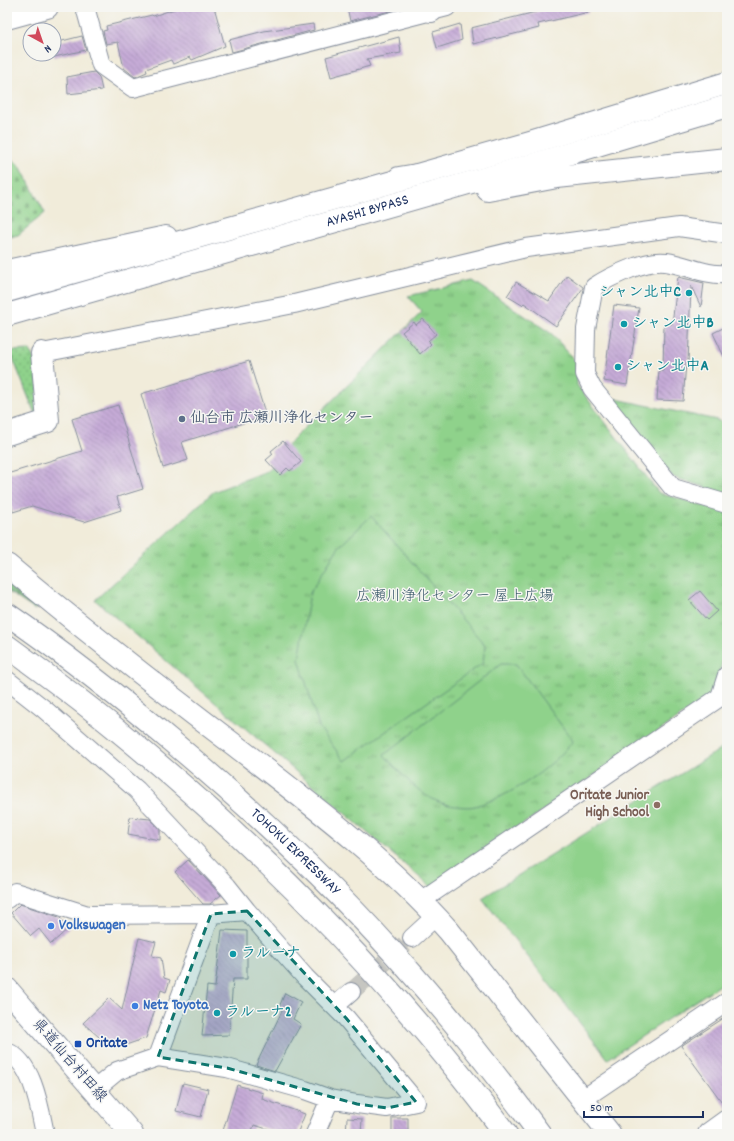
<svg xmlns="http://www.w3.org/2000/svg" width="734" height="1141" viewBox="0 0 734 1141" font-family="Dekko,'Klee One',sans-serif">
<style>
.grass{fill:url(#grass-dots);stroke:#558074}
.forest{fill:url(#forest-firs);stroke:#47726a}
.cemetery{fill:url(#cemetery-stones);stroke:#558074}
.park{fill:url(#park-tufts);stroke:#558074}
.garden{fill:#8fd28b;stroke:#558074}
.building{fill:url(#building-back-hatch)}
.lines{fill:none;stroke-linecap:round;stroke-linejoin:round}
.minor-tunnel{stroke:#c6c6c1;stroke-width:18;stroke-dasharray:18 9;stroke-linecap:butt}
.minor-casing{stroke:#868e9c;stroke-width:20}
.tertiary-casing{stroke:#868e9c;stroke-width:24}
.primary-casing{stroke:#868e9c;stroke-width:24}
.trunk-casing{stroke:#868e9c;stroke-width:24}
.motorway-casing{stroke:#868e9c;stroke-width:24}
.minor{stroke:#fff;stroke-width:18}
.tertiary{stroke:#fff;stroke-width:22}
.primary{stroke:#fff;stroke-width:22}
.trunk{stroke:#fff;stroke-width:22}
.motorway{stroke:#fff;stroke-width:22}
.marked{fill:#0f766e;fill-opacity:0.2;stroke:#0f766e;stroke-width:3;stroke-dasharray:8 5;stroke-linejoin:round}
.culture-dot{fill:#0f9aa8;stroke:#f6f6f2;stroke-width:1.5}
.service-dot{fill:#5c6f8a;stroke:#f6f6f2;stroke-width:1.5}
.education-dot{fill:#8d6e63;stroke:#f6f6f2;stroke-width:1.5}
.shop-dot{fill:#3f7fe0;stroke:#f6f6f2;stroke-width:1.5}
.transit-dot{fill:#1a4fb4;stroke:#f6f6f2;stroke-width:1.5}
.labels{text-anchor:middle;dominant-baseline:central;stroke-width:3;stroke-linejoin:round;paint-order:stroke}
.street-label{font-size:15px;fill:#1b2f5e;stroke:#f6f6f2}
.culture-label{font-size:15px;font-weight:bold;fill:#0d838f;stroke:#f6f6f2;text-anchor:start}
.service-label{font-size:15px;font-weight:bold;fill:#4e5e75;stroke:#f6f6f2;text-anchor:start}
.park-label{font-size:15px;fill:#385869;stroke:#f6f6f2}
.education-label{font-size:15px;font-weight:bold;fill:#785e54;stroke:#f6f6f2;text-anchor:end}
.shop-label{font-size:15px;font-weight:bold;fill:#366cbe;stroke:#f6f6f2;text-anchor:start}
.transit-label{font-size:15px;font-weight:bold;fill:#164399;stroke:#f6f6f2;text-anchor:start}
</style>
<defs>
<pattern id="grass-dots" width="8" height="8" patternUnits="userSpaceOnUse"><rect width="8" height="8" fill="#8fd28b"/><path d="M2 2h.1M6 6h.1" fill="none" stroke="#74ab75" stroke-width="1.8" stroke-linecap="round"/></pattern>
<pattern id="forest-firs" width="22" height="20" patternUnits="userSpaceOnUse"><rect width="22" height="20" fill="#73b477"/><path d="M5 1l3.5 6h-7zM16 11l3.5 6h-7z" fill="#5e9365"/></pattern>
<pattern id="cemetery-stones" width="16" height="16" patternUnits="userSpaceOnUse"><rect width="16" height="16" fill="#8fd28b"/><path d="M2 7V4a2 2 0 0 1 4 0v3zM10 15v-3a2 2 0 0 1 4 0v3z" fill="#74ab75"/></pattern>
<pattern id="park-tufts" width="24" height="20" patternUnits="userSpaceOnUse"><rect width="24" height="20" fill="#8fd28b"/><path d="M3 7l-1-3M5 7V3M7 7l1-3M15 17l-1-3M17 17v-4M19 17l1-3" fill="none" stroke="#74ab75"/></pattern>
<pattern id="building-back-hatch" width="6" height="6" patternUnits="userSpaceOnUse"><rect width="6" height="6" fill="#c6abd7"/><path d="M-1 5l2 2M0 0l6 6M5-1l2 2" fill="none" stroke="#a08cb2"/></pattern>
</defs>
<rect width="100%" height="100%" fill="#f6f6f2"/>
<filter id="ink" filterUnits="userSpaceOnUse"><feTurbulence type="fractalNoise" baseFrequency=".025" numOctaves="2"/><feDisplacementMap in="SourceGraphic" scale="8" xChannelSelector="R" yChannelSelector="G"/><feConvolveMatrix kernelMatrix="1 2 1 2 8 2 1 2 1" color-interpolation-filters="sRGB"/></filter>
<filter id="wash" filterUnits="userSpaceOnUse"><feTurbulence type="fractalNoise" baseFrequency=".012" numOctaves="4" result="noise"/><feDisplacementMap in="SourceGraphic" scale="16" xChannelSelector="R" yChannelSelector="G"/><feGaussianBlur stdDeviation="0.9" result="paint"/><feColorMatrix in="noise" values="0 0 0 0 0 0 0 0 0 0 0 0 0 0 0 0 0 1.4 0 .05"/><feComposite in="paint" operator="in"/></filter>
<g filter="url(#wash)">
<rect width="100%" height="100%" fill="#f1ecda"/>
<!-- grass -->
<path class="grass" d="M30 350 36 364 40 410 35 414 10 351Z"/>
<!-- forest -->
<path class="forest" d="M7 578 39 605 35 610 7 591Z"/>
<!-- cemetery -->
<path class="cemetery" d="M7 155 20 166 45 213 18 235 7 238Z"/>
<!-- park -->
<path class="park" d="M473 281 552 334 577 363V385L659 493 727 512V647L712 695 431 887 95 600 213 492 267 471 295 437 422 312 408 296Z
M611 398 717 420 727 425V494L673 477Z"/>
<!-- garden -->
<path class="garden" d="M371 516 485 645 483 663 344 761 319 727 299 659 310 593 338 548Z
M501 664H516L573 741C550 770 511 796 475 806 468 808 452 806 445 804 420 797 401 773 384 755Z
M724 747 727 751V980L608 1059 482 898Z"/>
<g id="blocks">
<!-- building -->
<path class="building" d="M181 7H214L225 46 192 60 190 57 173 64 171 60 146 69 147 72 135 77 124 68 118 42 106 44 103 31 107 30 106 26 152 15 153 16Z
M347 7H393L394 10 350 21Z
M556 7H588L589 12 538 24 539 28 473 44 471 28Z
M313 24 314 30 232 52 229 40 264 31Z
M460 24 462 40 437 48 433 32Z
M82 36 86 50 54 57V43Z
M399 37 401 53 367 59 370 66 331 77 326 57Z
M94 72 99 77 102 90 68 94 67 77Z
M567 275 583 287V288L556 326 524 303 522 305 507 296 516 282 549 301Z
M678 277 704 283 701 307 691 286 688 363H686L683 401 657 400 659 370H663L664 324H672Z
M614 305 639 308 627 385 604 381Z
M423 319 436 334 428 341 431 344 420 354 402 332 414 322 416 325Z
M727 326V363L713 333Z
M249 361 266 416 182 442 188 460 163 468 141 394Z
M118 405 143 489 117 497 121 510 84 522 32 506 13 512 7 491V474L82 451 72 419Z
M283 441 301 462 290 471 287 468 280 475 266 460 273 454 271 451Z
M700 591 717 611 707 620 689 600Z
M130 817 150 819 160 830V840L128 834Z
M188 860 221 895 210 904H203L175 872Z
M20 904 59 917 69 928 51 944 39 929 31 936 11 913Z
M222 930 247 931V979H233L229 1035 202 1036 207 986 215 987Z
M139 938 156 942 152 956 161 958 164 978 170 980 166 992 161 990 146 1038 123 1046 107 1044 83 1023 109 998 122 1010Z
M285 993 301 1002 293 1019 301 1024 275 1071 256 1065 283 1009 279 1007Z
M727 1016V1109L681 1046Z
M183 1083 208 1089 201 1117 176 1111Z
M237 1085 263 1093 262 1099 305 1114 297 1134H284L254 1125 251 1134H222Z
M347 1118 362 1119 361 1134H346Z
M392 1118H408V1134H392Z"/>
</g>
</g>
<g filter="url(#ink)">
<use href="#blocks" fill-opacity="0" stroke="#868e9c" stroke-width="1"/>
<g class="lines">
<!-- minor-tunnel -->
<path class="minor-tunnel" d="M351 992 412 938"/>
<!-- minor casing -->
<g class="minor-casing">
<path id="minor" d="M85 7 101 65 133 88 447 7
M727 274C706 276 687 265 666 262 646 259 611 276 594 287L586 329 585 374 592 388 673 488 727 504
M42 353 294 304 526 248 679 227 727 234
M7 680 44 709 137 790 227 886 247 911 305 977 346 1018 416 1102 387 1108 357 1104 330 1099 305 1090 227 1068 158 1057
M7 899 15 892 88 915 211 914 247 911
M422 900 720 697 727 675
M412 938 436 916
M335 1006 351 992
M7 1052C33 1062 40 1110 45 1134
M94 1090 117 1071 158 1057 211 914
M583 1099 727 1002
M315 1134 330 1099"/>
</g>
<!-- tertiary casing -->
<g class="tertiary-casing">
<path id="tertiary" d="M430 7 431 11
M7 18 47 7
M7 434 48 421 42 353
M7 565C82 628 159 688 237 747 311 804 387 861 449 931L610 1134
M709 1134 727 1121"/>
</g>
<!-- primary casing -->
<g class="primary-casing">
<path id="primary" d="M7 989 132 1134"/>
</g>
<!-- trunk casing -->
<g class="trunk-casing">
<g id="trunk">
<path d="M399 178 417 175 530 143 727 83"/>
<path d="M488 190 557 177 727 159"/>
<path d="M7 271 166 237"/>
<path id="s1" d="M7 315 531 165 727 106"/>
</g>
</g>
<!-- motorway casing -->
<g class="motorway-casing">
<g id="motorway">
<path d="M7 291 417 175"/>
<path id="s2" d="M7 614C64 653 118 696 170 740 257 813 339 890 413 975 458 1026 500 1080 540 1134"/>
<path d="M7 646C44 673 81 700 116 729 263 849 392 981 506 1134"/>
</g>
</g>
<!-- minor -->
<use href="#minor" class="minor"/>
<!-- tertiary -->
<use href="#tertiary" class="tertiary"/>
<!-- primary -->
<use href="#primary" class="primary"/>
<!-- trunk -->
<use href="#trunk" class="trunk"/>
<!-- motorway -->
<use href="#motorway" class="motorway"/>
</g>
</g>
<!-- marked area -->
<path class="marked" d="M247 911 346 1018 416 1102 387 1108 357 1104 227 1068 158 1057 211 914Z"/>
<!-- markers -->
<g class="culture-dot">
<circle cx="689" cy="293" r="4"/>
<circle cx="624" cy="324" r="4"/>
<circle cx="618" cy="367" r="4"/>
<circle cx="233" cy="954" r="4"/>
<circle cx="217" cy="1013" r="4"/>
</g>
<circle class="service-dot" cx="182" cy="419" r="4"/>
<circle class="education-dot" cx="657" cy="805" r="4"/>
<g class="shop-dot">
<circle cx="51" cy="926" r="4"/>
<circle cx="135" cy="1006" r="4"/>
</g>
<rect class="transit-dot" x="74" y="1040" width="8" height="8" rx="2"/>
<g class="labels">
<!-- street labels -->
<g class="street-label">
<text stroke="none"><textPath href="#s1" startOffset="375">AYASHI BYPASS</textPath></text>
<text stroke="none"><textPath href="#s2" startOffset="374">TOHOKU EXPRESSWAY</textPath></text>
<text transform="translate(69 1061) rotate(49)">県道仙台村田線</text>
</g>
<!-- culture labels -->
<g class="culture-label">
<text x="681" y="293" text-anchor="end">シャン北中C</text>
<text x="632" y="324">シャン北中B</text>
<text x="626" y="367">シャン北中A</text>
<text x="241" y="954">ラルーナ</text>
<text x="225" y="1013">ラルーナ2</text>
</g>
<!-- service labels -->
<g class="service-label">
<text x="190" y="419">仙台市 広瀬川浄化センター</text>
</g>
<!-- park labels -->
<g class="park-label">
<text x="455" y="597">広瀬川浄化センター 屋上広場</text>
</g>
<!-- education labels -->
<g class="education-label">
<text x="649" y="796">Oritate Junior<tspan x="649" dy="17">High School</tspan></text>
</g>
<!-- shop labels -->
<g class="shop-label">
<text x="59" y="926">Volkswagen</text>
<text x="143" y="1006">Netz Toyota</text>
</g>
<!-- transit labels -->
<g class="transit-label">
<text x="86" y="1044">Oritate</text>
</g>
</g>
<!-- margin -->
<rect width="734" height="1141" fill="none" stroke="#f6f6f2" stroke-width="24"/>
<!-- north arrow -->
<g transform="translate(42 42) rotate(140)"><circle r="19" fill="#f6f6f2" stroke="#9ea6b7"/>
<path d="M0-3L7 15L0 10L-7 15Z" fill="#d1495b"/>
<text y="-6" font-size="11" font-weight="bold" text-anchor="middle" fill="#1b2f5e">N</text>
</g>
<!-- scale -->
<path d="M584 1111v6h119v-6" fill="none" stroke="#1b2f5e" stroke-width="2"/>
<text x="590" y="1111" font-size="12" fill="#1b2f5e" stroke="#f6f6f2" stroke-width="3" paint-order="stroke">50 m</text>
</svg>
